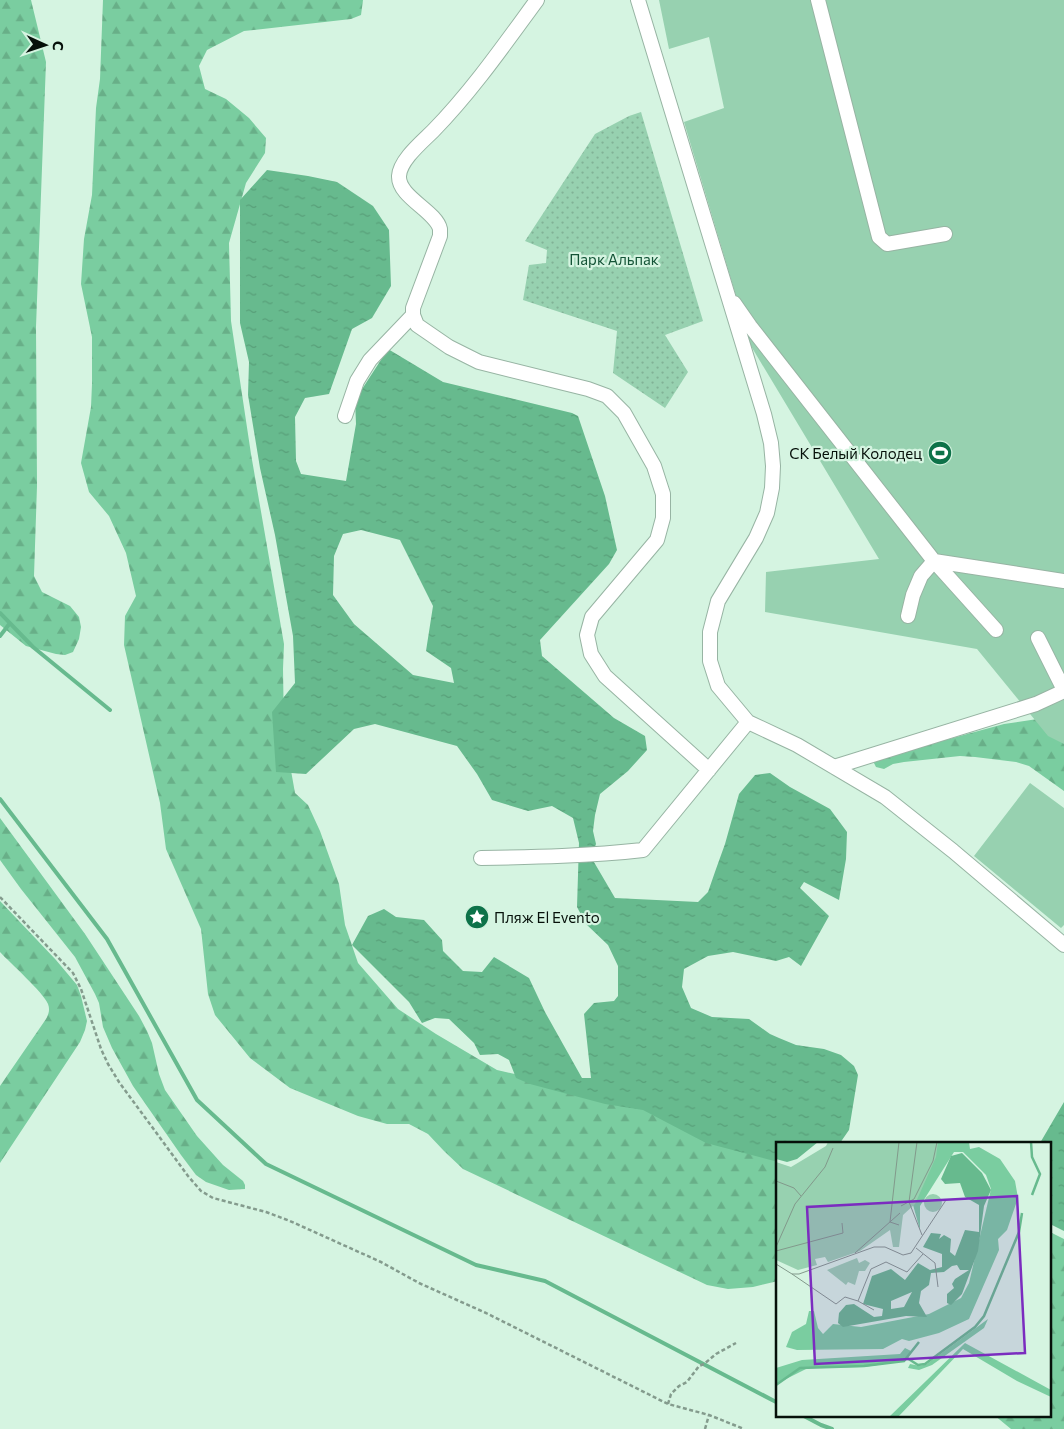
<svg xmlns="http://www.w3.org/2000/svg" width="1064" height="1429" viewBox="0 0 1064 1429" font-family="Commissioner,sans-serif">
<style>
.forest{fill:url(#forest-firs)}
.park{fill:url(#park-dots)}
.pitch{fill:#97d1b0}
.water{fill:url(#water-ripples);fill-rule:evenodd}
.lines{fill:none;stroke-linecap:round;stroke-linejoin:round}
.stream{stroke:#67ba8e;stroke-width:4}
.minor-casing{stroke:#97b4a3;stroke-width:16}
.path{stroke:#849b8d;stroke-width:2.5;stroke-dasharray:4 2.5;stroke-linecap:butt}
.minor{stroke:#fff;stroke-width:14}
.labels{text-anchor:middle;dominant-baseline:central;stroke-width:4.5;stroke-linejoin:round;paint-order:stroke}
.park-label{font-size:15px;fill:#145437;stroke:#d5f4e1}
.poi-label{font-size:15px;fill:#06100a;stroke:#d5f4e1;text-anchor:end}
.inset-river{fill:none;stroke:#67ba8e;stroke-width:2.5}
.inset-road{fill:none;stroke:#82998b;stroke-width:1}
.view{fill:#7b2cbf;fill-opacity:0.15;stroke:#7b2cbf;stroke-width:2.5}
.inset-edge{fill:none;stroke:#06100a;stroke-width:2.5}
</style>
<defs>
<pattern id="forest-firs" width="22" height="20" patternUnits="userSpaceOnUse" patternTransform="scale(1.25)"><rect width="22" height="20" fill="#7acda0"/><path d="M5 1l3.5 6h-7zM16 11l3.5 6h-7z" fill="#68af88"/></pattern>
<pattern id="park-dots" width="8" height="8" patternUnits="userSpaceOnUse" patternTransform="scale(1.25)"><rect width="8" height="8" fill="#97d1b0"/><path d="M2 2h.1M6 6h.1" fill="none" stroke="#81b296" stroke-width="1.8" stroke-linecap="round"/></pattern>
<pattern id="water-ripples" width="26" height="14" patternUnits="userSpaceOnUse" patternTransform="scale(1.25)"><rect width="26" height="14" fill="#67ba8e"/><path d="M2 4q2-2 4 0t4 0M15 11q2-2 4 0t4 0" fill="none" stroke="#589f79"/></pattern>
</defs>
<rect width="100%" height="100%" fill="#d5f4e1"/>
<!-- forest -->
<path class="forest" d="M0 0H31L46 62 36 327 37 486 34 576 42 592 70 606 79 617 81 627 79 639 73 652 65 655 56 654 26 646 0 625Z
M103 0H363L361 15 351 19 244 31 207 50 199 66 205 89 226 99 249 118 266 138 265 153 246 183 229 243 231 321 251 454 284 644 283 669 284 731 295 793 308 805 320 831 339 884 345 925 358 963 398 1009 436 1034 497 1070 610 1095 778 1151V1281L753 1287 728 1289 707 1285 463 1169 444 1151 428 1134 409 1124H387L358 1116 290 1088 250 1058 215 1015 208 994 201 929 166 849 160 803 124 645 125 616 136 596 126 553 109 516 89 492 81 463 91 407 92 384V337L81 284 84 239 92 195 96 108 100 79Z
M1044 718 1064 723V791L1029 766 1016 762 975 757 960 756 904 762 893 764 884 769 876 767 873 761 879 758 1004 724Z
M0 818 85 934 139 1016 147 1031 152 1043 159 1074 165 1090 197 1136 223 1165 243 1181 245 1185V1189L229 1190 206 1182 196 1175 181 1155 133 1086 112 1048 103 1027 99 1003 95 994 75 957 21 889 0 860Z
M0 901 56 960 77 985 81 996 87 1021 85 1030 80 1042 0 1163V1086L46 1019C49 1014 50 1009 48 1004 43 992 10 963 0 952Z
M1050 1232 1064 1239V1429H1011L994 1415H1050Z"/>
<!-- park -->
<path class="park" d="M641 112 703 321 665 335 688 372 665 408 613 373 617 331 523 300 529 265 546 263 547 250 525 241 595 134 629 116Z"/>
<!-- pitch -->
<path class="pitch" d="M659 0H1064V744L1048 736 977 649 765 612 766 572 879 559 751 346 684 122 724 108 709 37 669 49Z
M1030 783 1064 808V925L1061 928 974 856Z"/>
<!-- water -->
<path class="water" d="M267 170 308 176 337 182 373 206 389 230 391 286 372 318 352 329 329 394 305 398 295 417 296 461 301 474 346 481 356 424 355 400 388 349 443 382 572 413 578 416 605 496 617 550 609 564 540 640 542 656 614 718 645 736 647 750 628 771 600 794 595 815 593 831 596 844 591 857 615 898 698 902 708 892 716 869 725 844 739 794 755 775 770 773 790 787 830 809 847 832 846 859 839 900 804 882 800 888 829 916 801 966 789 957 776 961 733 952 708 956 684 969 682 987 691 1008 712 1017 749 1019 770 1034 779 1038 796 1045 824 1049 841 1055 854 1066 858 1075 849 1130 840 1143H778V1162L706 1143 643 1110 605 1104 530 1084 516 1078 509 1060 498 1054 480 1055 474 1043 449 1019 435 1018 422 1023 409 1002 352 945 368 916 384 909 396 917 424 920 442 940 443 951 463 971 482 972 494 957 529 978 545 1012 582 1078H591L584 1014 594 1003 614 1001 618 996V966L608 945 586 924 577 907 579 843 573 818 552 806 528 811 492 800 477 774 457 746 375 724 354 729 306 774 276 772 272 712 295 683 293 636 275 535 260 468 248 395 249 362 240 323V200ZM361 530 400 540 433 606 426 651 451 668 454 683 413 675 354 624 333 595 334 556 343 534Z
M1064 1102V1231L1050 1224V1143H1040Z"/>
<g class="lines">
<!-- stream -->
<path class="stream" d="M0 613 33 647 110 710
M0 636 10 623
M0 799 107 939 197 1100 266 1164 476 1265 545 1281 778 1403
M802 1415 821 1425 832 1429"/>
<!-- minor casing -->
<g class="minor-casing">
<path id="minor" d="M537 0C504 45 472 91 433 131 422 142 400 160 399 176 398 197 436 211 440 229 440 231 440 234 440 236L413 308V315L417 325 449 347 479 362 588 389 607 396 624 413 654 466 663 494V518L657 540 592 617 587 635 591 654 605 676 709 770
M638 0 764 414 771 443 773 466 772 488 767 513 756 538 718 601 710 632V661L718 686 748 722 797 745 885 797 953 851 1064 945
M818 0 879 237 887 244 945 234
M734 303 750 326 934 561 996 630
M345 416 357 381 370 360 413 315
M908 616 913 595 921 576 934 561 1064 581
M1038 638 1064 690
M834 767 1036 704 1064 691
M481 858C536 857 589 856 643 850L748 722"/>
</g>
<!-- path -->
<path class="path" d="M0 897 73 973 81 989 101 1049 108 1064 119 1082 188 1176 201 1191 213 1198 266 1212 290 1221 381 1262 419 1283 486 1313 668 1404 709 1415 744 1429
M668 1404 671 1394 679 1386 687 1382 699 1366 704 1364 716 1354 736 1343
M705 1429 709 1415"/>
<!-- minor -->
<use href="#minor" class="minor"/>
</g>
<!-- icons -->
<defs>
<g id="stadium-disc" transform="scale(1.25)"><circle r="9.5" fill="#0d7249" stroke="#d5f4e1"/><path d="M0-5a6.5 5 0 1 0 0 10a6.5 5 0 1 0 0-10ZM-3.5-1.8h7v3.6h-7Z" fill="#fff"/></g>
<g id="sight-disc" transform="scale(1.25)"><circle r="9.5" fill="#0d7249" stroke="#d5f4e1"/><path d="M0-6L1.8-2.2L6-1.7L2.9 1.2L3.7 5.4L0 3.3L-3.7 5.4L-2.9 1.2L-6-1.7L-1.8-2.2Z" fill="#fff"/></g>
</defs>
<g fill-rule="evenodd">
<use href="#stadium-disc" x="940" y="453"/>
<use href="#sight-disc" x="477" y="917"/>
</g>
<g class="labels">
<!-- park labels -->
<g class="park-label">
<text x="614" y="259">Парк Альпак</text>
</g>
<!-- poi labels -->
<g class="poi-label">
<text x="922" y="453">СК Белый Колодец</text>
<text x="494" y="917" text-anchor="start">Пляж El Evento</text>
</g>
</g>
<!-- overview -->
<g transform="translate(776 1142)">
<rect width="275" height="275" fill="#d5f4e1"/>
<path d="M161 0H193L194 7 203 5 224 17 239 39 242 56 231 88 222 97 223 108 193 177 163 191 133 199 126 197 107 207 21 208 10 205 16 190 30 182 33 169H38L42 186 47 192 57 182 85 185 153 172 185 156 193 141 215 47 210 33 187 10H178L144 64V88L137 63ZM212 177 208 186 156 223 143 228 132 226 134 222 144 224 151 222ZM189 201 275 248V255L241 239 187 207 122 275H113ZM129 206 135 209 129 219 88 225 32 226 0 242V226L26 218 124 212Z" fill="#7acda0"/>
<path d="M81 116 83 121 89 118 94 121 89 129H83L79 143 72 140 70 143 51 128Z" fill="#97d1b0"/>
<path d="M52 0H162L160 15 139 62 127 73 123 105H117L114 88 84 109 52 120 49 115 39 117 41 123 22 128 0 118V20L15 25 50 4ZM148 61a9 9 0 1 1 18 0a9 9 0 1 1-18 0Z" fill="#97d1b0"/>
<path d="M0 0H42L21 17 11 20 0 17ZM186 11 206 31 215 48 208 64 202 109 186 152 175 163 171 161V152L178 146 176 142 179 137 193 128H184L181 123 176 124 168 130 155 131 153 143 145 149 143 161 151 175 130 174 67 185 62 181 63 171 70 163 78 162 98 175 106 174 107 167 87 162 96 134 115 127 129 138 142 121 154 128 166 125V112L147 105 155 91 165 92 163 97 168 93 175 97 174 110 179 114 189 88 203 90V63L189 55 184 41 169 42 165 37 175 14ZM136 150 128 165 115 167V159Z" fill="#67ba8e" fill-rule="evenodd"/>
<path class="inset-river" d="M255 0 256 15 264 32 256 53M131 216 142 223 149 222 199 185 208 174 243 90 246 71M0 243 24 226 88 224 128 219 143 200"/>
<path class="inset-road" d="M141 0 133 60 146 93M0 39 18 46 25 54M125 64 138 57 157 19 161 0M123 83 114 80 123 0M0 105 19 62 49 25 57 6M140 106 159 121 162 145M0 109 67 91 66 81M79 111 124 71M0 122 16 132H23L98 105H109L127 113 135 111 170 58M16 132 60 162 69 155 82 159 95 127 110 120 131 130 147 112M82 159 98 168"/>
<path class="view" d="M241 54 249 211 39 222 31 65Z"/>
<rect width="275" height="275" class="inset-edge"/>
</g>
<!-- north arrow -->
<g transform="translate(45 45) rotate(93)" stroke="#d5f4e1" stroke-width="4" paint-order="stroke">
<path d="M0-4L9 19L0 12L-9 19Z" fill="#06100a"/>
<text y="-8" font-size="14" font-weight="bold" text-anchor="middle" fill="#06100a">С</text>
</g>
</svg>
